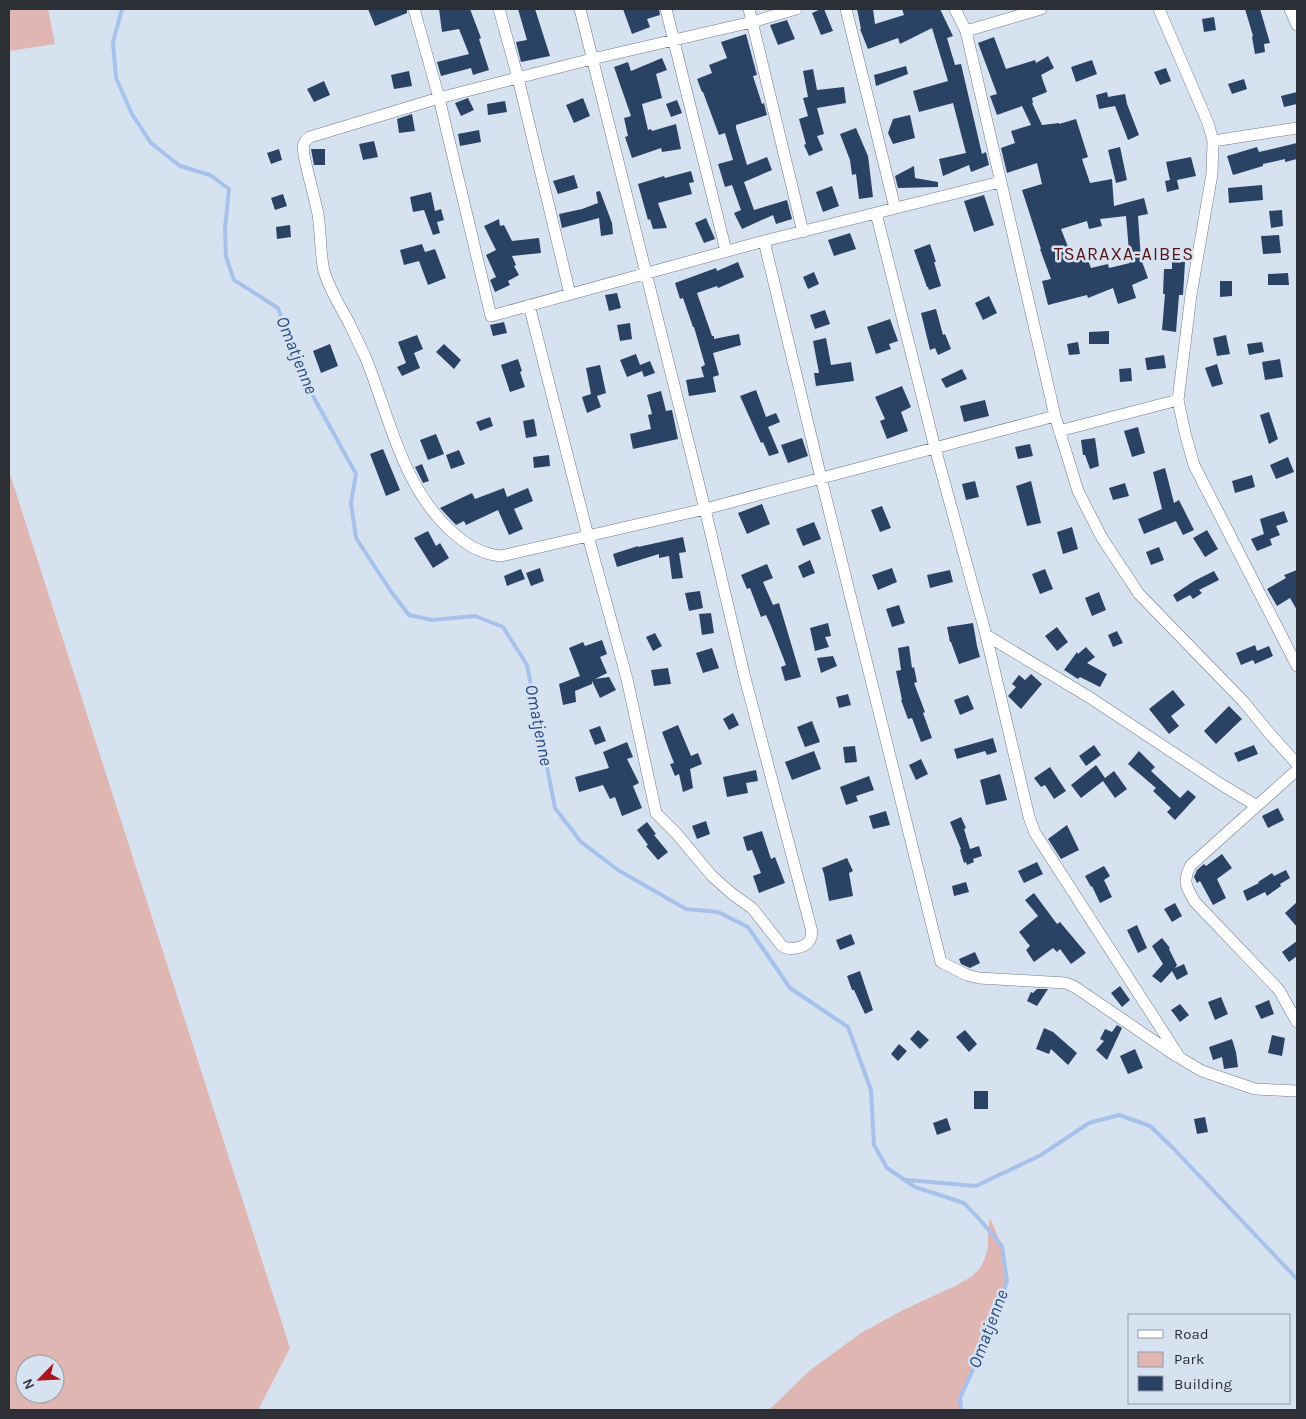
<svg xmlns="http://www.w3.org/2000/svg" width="1306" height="1419" viewBox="0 0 1306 1419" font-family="Karla,sans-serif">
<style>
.green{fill:#dfb6b1;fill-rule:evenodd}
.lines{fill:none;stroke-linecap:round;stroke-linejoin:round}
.stream{stroke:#a6c2eb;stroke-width:4}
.building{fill:#2a4264;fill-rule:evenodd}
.street-casing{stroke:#717b89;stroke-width:12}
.street{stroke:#fff;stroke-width:11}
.labels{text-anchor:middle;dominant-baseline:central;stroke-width:5;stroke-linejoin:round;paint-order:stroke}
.neighbourhood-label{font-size:18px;letter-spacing:1px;fill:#571212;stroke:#d7e2f1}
.water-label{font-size:18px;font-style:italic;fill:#294d81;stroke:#d7e2f1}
</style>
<rect width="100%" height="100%" fill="#d7e2f1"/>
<!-- green -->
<path class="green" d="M9 9H48L55 44 9 51Z
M9 471 290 1348 258 1410H9ZM25 1364H55V1394H25Z
M990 1218 1002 1246 1007 1281 992 1328 960 1398 961 1410H769L809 1371 861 1333 903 1310 955 1286 971 1277 980 1268 985 1258 988 1247V1230Z"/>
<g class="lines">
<!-- stream -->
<path class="stream" d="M122 9 113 42 116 78 132 114 151 143 180 166 210 175 229 189 225 229 226 257 234 280 278 308 303 378 356 474 351 503 356 538 392 593 409 615 432 620 475 616 503 627 527 665 555 808 581 842 618 870 686 909 718 912 748 927 790 988 848 1027 871 1090 874 1145 887 1168 915 1187 964 1203 981 1221 1002 1246 1007 1281 992 1328 960 1398 961 1410
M907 1180 976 1186 1041 1155 1089 1123 1119 1115 1150 1126 1173 1148 1297 1279"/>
</g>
<!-- building -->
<path class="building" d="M368 9H407V13L375 26Z
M439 9H470L481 38 479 39 489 70 473 75 471 68 441 76 437 62 469 54 459 29 442 32Z
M518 9H535L550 56 521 62 516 42 527 40Z
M623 9H659L660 15 647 19 650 27 632 34Z
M821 9H824L833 31 821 35 812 13Z
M857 9H873L875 24 904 15 902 9H940L953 36 947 38 955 65 961 64 982 154 986 152 989 165 971 172 969 165 943 176 939 159 966 153 953 103 919 112 913 91 948 81 932 28 900 44 898 38 868 49 860 29H861Z
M1245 9H1260L1270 43 1264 44 1265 52 1255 54 1252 37 1253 36Z
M1214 17 1216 30 1204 32 1202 19Z
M787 20 795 39 778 45 770 25Z
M746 34 757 75 753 76 762 104 764 103 767 115 736 125V128L747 165 767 157 772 170 744 182 754 210 787 200 792 219 776 224 773 215 742 229 734 213 741 210 732 185 725 187 718 164 733 160 725 133 719 135 703 92H702L697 79 712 73 709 65 727 58 721 42Z
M994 37 1006 69 1035 60 1036 63 1048 56 1054 68 1041 75 1047 92 1032 98 1033 103H1032L1042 125 1059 123V124L1076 119 1088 157 1082 159 1090 183 1112 179 1114 206 1144 198 1148 214 1138 216 1141 259 1148 278 1132 285 1136 298 1118 304 1113 288 1088 298 1087 295 1048 305 1042 281 1051 279 1040 249H1041L1022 190 1042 184 1037 163 1007 173 1001 148 1015 143 1011 131 1031 125 1022 106 997 115 990 96 997 94 978 43ZM1126 216 1130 263 1109 268 1108 264 1091 268 1087 257 1074 262 1061 229 1087 221 1089 229 1102 226 1100 219Z
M662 58 667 70 656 74 662 98 642 104 648 130 651 129 652 131 676 124 681 149 662 152 661 148 632 158 625 137 628 136 624 118 631 116 614 67 628 62 631 71Z
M1092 60 1097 74 1076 82 1071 67Z
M906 66 908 74 876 86 874 75Z
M1166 68 1171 81 1160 85 1154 72Z
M813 69 817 90 844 87 846 103 817 108 824 134 817 136 823 150 809 156 804 145 806 144 799 119 808 116 803 98 808 97 803 71Z
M409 71 412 86 394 89 391 75Z
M1244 79 1247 89 1232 94 1228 84Z
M324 81 330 95 314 102 307 89Z
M1107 92 1108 97 1125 94 1127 104 1139 135 1128 140 1115 106 1099 109 1096 95Z
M1297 92V104L1284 107 1281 96Z
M468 98 474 110 461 116 455 103Z
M583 98 590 116 574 123 566 105Z
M677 100 682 113 671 117 666 104Z
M505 101 507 112 488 115 487 104Z
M412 114 415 131 399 133 397 119Z
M910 115 915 138 893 144 888 133 893 119Z
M856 128 868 156 873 197 859 199 856 174 852 175 850 160 840 134Z
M479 130 481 142 460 146 458 134Z
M374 141 378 157 363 160 359 144Z
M1297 143V159L1285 162V159L1263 164V166L1233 175 1227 156 1257 147 1259 152Z
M1120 147 1127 180 1116 183 1108 150Z
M279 149 282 160 271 164 267 153Z
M311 149H325V165H314Z
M1191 157 1196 176 1177 180 1179 189 1167 192 1165 181 1170 180 1166 162Z
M914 166 915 178 938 182V187L898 188 895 176Z
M691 171 694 182 689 183 692 194 658 203 667 228 653 229 650 219 648 220 638 184 664 176 665 178Z
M574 175 578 188 558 194 553 181Z
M1262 185 1263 200 1229 203 1228 188Z
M832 186 839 206 823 212 816 192Z
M600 191 612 223 613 234 601 236 599 218 562 228 559 214 582 209 598 203 596 192Z
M431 192 435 211 441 209 444 220 437 222 440 233 433 235 424 210 413 212 410 197Z
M283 194 287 206 275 210 271 198Z
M984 195 994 225 974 232 964 201Z
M1282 210 1283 226 1271 228 1269 211Z
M706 218 715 239 704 243 695 223Z
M499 219 500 226 504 225 512 241 539 238 541 253 512 256 516 265 514 266 519 275 508 281 510 285 495 292 490 280 496 277 486 255 496 250 484 226Z
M290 225 291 237 277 239 276 227Z
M850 233 856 249 834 256 828 240Z
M1279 235 1281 253 1263 254 1261 236Z
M422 244 425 252 435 249 446 278 428 285 419 261 404 265 400 250Z
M930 244 936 262H934L941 286 929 290 928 287H927L914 250Z
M1172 261 1185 262 1183 295H1179L1176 332 1162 330 1165 294H1163L1164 269H1172Z
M738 262 744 277 718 288 717 286 697 293 712 336H714V339L739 334 741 345 713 353 719 375 713 377 716 392 689 396 686 380 704 377 701 367 705 365 694 327H693L683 298 680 299 675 283 716 268 717 271Z
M814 272 819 284 808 289 803 277Z
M1288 273 1289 285H1268V274Z
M1220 281H1232V296L1220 297Z
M617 293 621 308 609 311 605 295Z
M989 296 997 313 983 320 975 303Z
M936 309 943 335 945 334 951 349 938 355 935 348 930 350 921 313Z
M825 310 830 324 815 329 810 315Z
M890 319 898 341 889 344 891 349 876 354 867 327Z
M504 322 507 333 493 336 490 325Z
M630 323 632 339 620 341 617 325Z
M1109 331V344H1089V332Z
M417 335 423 349 414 353 420 368 402 376 397 367 406 363 398 342Z
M1226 335 1230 354 1217 356 1213 338Z
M826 338 831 365 851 362 854 381 816 386 814 373H819L813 341Z
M1078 342 1080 354 1069 355 1067 344Z
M1262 342 1264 352 1249 355 1247 344Z
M330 344 338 366 321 373 313 351Z
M444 344 461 360 454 369 436 352Z
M636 354 640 365 650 361 655 373 644 377 642 371 627 377 620 360Z
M1164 355 1166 368 1147 370 1145 358Z
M518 359 522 371 520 372 525 387 510 392 501 365Z
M1280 359 1283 377 1265 380 1262 362Z
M1217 364 1223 384 1212 387 1205 368Z
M600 365 606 393 597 396 601 407 587 413 582 397 591 394 586 368Z
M1131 368 1132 381 1120 382 1119 369Z
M962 369 967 379 946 388 941 379Z
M902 386 911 407 901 412 908 431 887 439 880 421 885 419 875 397Z
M756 390 766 417 776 413 780 422 768 427 779 453 769 456 763 442 761 443 740 396Z
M661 391 666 411 672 410 678 439 633 449 630 434 651 429 648 415 652 414 647 395Z
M985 400 989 416 964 422 960 406Z
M1269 412 1278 439 1269 444 1260 415Z
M490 417 493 426 480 431 476 422Z
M534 419 537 436 526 438 523 421Z
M1138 427 1145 453 1132 457 1124 431Z
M436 434 444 454 428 460 420 440Z
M802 438 808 456 788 463 781 445Z
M1095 438 1099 466 1090 469 1085 455H1083L1081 440Z
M1030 444 1033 456 1018 459 1015 447Z
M383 449 400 490 386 496 370 454Z
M459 450 465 464 451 469 446 455Z
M549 455 550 466 534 468 533 457Z
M1288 457 1294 472 1276 479 1270 465Z
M422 464 429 481 423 483 415 467Z
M1165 468 1174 503 1179 500 1194 530 1183 535 1176 521 1144 534 1138 519 1162 509 1153 472Z
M1252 475 1255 487 1235 493 1232 481Z
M975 481 979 497 966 500 962 484Z
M1031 481 1041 523 1027 526 1016 486Z
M1125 483 1129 496 1113 500 1109 488Z
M504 488 507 497 528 488 533 501 514 509 523 529 509 535 498 510 466 525 464 521 456 525 440 508 472 493 475 499Z
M762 504 770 524 747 534 738 513Z
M882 506 891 528 880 532 871 510Z
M1284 511 1288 522 1276 526 1280 535 1270 539 1272 545 1257 551 1251 539 1264 534 1260 519Z
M814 522 821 539 803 546 796 529Z
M1072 527 1078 549 1063 554 1057 532Z
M1207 530 1218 549 1205 557 1193 538Z
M428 531 436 546 440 543 449 558 433 568 414 538Z
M683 537 686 552 679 553 683 578 672 579 669 556 659 558V554L617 567 613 554 638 546V547Z
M1159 547 1164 560 1151 565 1146 552Z
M810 560 815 573 803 578 798 566Z
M767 564 773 578 763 582 773 605 779 603 801 677 785 681 781 667 786 665 771 626 766 615 761 617 750 588 747 589 741 575Z
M540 568 544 581 531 586 526 573Z
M892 568 897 582 878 590 872 575Z
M521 569 525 579 507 586 504 576Z
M1045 569 1053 589 1040 594 1032 574Z
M950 570 953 582 930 588 927 575Z
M1297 570V610L1290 598 1277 606 1267 589 1286 578 1284 575Z
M1214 571 1219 580 1199 590 1202 593 1193 599 1190 595 1177 602 1173 595 1194 581Z
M700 591 703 608 689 611 685 593Z
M1099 592 1106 610 1092 616 1085 598Z
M899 605 905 623 892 627 886 609Z
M711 613 714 633 702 635 699 614Z
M828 623 831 636 825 637 829 647 815 651 810 628Z
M973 623 977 646 980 657 959 664 951 642H950L947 627Z
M1057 627 1068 642 1057 651 1045 636Z
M1117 631 1123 643 1113 647 1108 635Z
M655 633 662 646 653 651 646 637Z
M602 640 607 654 600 657 607 673 595 679 609 677 616 690 600 698 592 681V684L575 691 576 702 563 705 559 684 580 676 569 648 583 642 585 646Z
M1255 645 1257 651 1269 646 1273 656 1255 664 1253 660 1241 665 1236 653Z
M909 646 912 668 914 667 917 682 914 683 925 712 923 713 932 738 921 742 912 718 908 719 901 700H902L896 671 901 670 898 648Z
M1086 647 1095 657 1087 663 1107 674 1100 687 1080 677 1078 679 1064 670 1077 652 1078 654Z
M712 648 719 668 703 673 696 653Z
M833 656 837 666 821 673 817 658Z
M668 668 671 684 654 686 651 670Z
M1031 674 1042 684 1021 709 1008 696 1016 687 1012 684 1019 675 1025 680Z
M1173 690 1185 705 1171 716 1179 726 1169 734 1149 709Z
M848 694 851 705 839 708 836 697Z
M968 695 974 709 960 715 954 700Z
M1229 706 1242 719 1216 744 1204 731Z
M733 713 739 725 729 730 723 719Z
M812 721 820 742 805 747 797 727Z
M678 725 691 756 698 753 702 764 690 769 693 788 683 792 679 774 675 776 670 764 674 763 662 732Z
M600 726 606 741 595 745 589 730Z
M993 738 997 752 987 755 985 751 957 759 954 749Z
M627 742 633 757 627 759 639 783 633 786 642 808 622 816 615 797 610 799 603 785 579 792 575 777 609 768 603 752Z
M1094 745 1101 755 1086 766 1079 756Z
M1254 745 1258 754 1238 762 1234 753Z
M855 746 857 762 845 763 843 747Z
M814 751 821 769 792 780 785 762Z
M1139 751 1155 767 1151 771 1180 798 1188 790 1196 797 1175 820 1167 812 1171 808 1153 791 1156 788 1128 764Z
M921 759 928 774 916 780 909 765Z
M1096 765 1105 778 1114 771 1127 789 1115 798 1103 781 1081 798 1071 785Z
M1050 767 1066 791 1054 799 1045 785 1041 787 1034 778Z
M756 770 758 781 746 783 748 793 727 797 723 777Z
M1000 774 1007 800 986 805 980 780Z
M869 776 874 790 856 796 858 801 846 805 840 787Z
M1278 808 1284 820 1268 828 1262 816Z
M886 811 890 825 873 829 869 816Z
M961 817 966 828 964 829 970 849 979 846 982 856 973 859 974 862 967 865 966 862 964 863 960 850 961 849 950 822Z
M706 821 710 834 697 839 692 826Z
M647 822 656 834 654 835 668 852 658 860 646 846 648 845 637 830Z
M1067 825 1079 850 1061 859 1048 839Z
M762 831 771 859 775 857 785 883 759 893 753 876 761 873 752 850 747 851 743 837Z
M1222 854 1232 868 1217 879 1226 898 1213 905 1200 881 1197 883 1194 877 1197 870 1204 864 1206 866Z
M847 858 853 871 849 873 853 896 829 901 824 874 822 868Z
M1037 862 1043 874 1024 883 1018 871Z
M1104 866 1110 876 1104 880 1112 897 1100 903 1092 886 1091 887 1085 876Z
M1286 870 1290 878 1280 884 1281 886 1267 896 1265 892 1247 901 1243 891 1259 883 1258 882 1272 873 1274 876Z
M966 882 969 892 954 896 952 886Z
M1034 893 1057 924 1060 922 1086 953 1071 964 1060 949 1057 952 1053 948 1034 962 1026 950 1030 946 1019 932 1038 916 1025 900Z
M1297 902V927L1285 913Z
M1175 903 1182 916 1172 922 1164 909Z
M1137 925 1147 948 1138 953 1127 930Z
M851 934 855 944 840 950 836 940Z
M1162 938 1170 948 1169 949 1177 965 1175 968 1184 964 1188 974 1177 980 1172 971 1161 983 1152 976 1163 964 1152 946Z
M1297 941V956L1289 962 1282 952Z
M975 952 980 963 970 968 961 964 959 959Z
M860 971 873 1010 865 1014 854 990H852L847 976Z
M1120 986 1130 1000 1122 1007 1111 993Z
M1037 989H1048L1037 1006 1027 1001 1031 992 1033 993Z
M1221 997 1228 1014 1215 1020 1208 1002Z
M1269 1000 1274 1014 1261 1019 1255 1006Z
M1180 1004 1189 1015 1180 1022 1171 1010Z
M1117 1025 1122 1028 1107 1060 1096 1050 1104 1041 1100 1039 1105 1029 1112 1032Z
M1044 1028 1053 1032 1077 1053 1068 1065 1051 1049 1049 1054 1036 1049Z
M918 1030 929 1040 920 1049 910 1039Z
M965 1030 977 1044 969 1052 956 1037Z
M1272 1035 1285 1038 1282 1056 1268 1053Z
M1232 1039 1236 1052 1238 1067 1224 1069 1222 1057 1213 1060 1209 1047Z
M899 1044 907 1051 898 1061 891 1054Z
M1135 1049 1143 1068 1128 1074 1120 1056Z
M974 1091H988V1109H974Z
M1205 1117 1208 1132 1197 1134 1194 1119Z
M947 1118 951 1130 937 1135 933 1123Z"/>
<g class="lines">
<!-- street casing -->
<g class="street-casing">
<path id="street" d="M414 9 439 98 491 316 764 241 1000 182
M499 9 518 78 570 294
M666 9 726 251
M749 9 803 232
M796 9 752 22 592 59 439 98 310 137C302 142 303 147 304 155 308 175 314 195 318 214 321 233 320 253 324 271 329 288 338 303 347 319 353 331 359 344 365 356 389 415 401 483 448 528 464 543 479 554 501 556L705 509 1055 416
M846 9 895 208
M955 9 966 31 1055 416 1078 491 1102 538 1139 594 1243 701 1270 734 1297 764
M1159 9 1208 123 1213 141 1212 174 1191 295 1178 400 1185 433 1194 465 1297 666
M1290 9 1297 25
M966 31 1041 9
M1213 141 1297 128
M876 213 935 448 986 635 1029 817 1035 833 1180 1058 1202 1071 1255 1089 1297 1091
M764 241 821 478 941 962 967 975 979 978 1066 983 1075 987 1176 1056
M529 305 588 536 627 679 656 813 676 833 711 875 731 893 752 908 782 946C790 951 805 948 810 940 812 936 812 932 811 928L745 678 705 509 580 9
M1059 431 1178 400
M986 635 1089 697 1222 785 1257 806
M1297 770 1191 865C1182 882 1186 886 1195 902L1279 990 1297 1022"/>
</g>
<!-- street -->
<use href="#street" class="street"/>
</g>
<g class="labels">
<!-- neighbourhood labels -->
<g class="neighbourhood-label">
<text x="1124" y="254">TSARAXA-AIBES</text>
</g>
<!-- water labels -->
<g class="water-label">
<text transform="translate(297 355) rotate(68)">Omatjenne</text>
<text transform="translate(539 725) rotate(79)">Omatjenne</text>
<text transform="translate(988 1329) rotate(-69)">Omatjenne</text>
</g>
</g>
<!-- border -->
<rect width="1306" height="1419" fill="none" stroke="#2c3036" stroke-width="20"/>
<!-- legend -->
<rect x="1128" y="1314" width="162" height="90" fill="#d7e2f1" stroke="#939ba6"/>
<rect x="1138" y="1330" width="25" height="8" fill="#ffffff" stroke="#939ba6"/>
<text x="1174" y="1339" font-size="15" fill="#2c3036">Road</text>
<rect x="1138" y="1352" width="25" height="15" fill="#dfb6b1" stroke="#939ba6"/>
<text x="1174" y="1364" font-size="15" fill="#2c3036">Park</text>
<rect x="1138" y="1376" width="25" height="15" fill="#2a4264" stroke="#939ba6"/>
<text x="1174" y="1389" font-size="15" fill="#2c3036">Building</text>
<!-- north arrow -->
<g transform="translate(40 1379) rotate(246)"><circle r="24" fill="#d7e2f1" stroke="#939ba6"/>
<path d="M0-4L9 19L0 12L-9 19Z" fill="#aa161e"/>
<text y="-8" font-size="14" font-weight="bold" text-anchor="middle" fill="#2c3036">N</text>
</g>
</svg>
